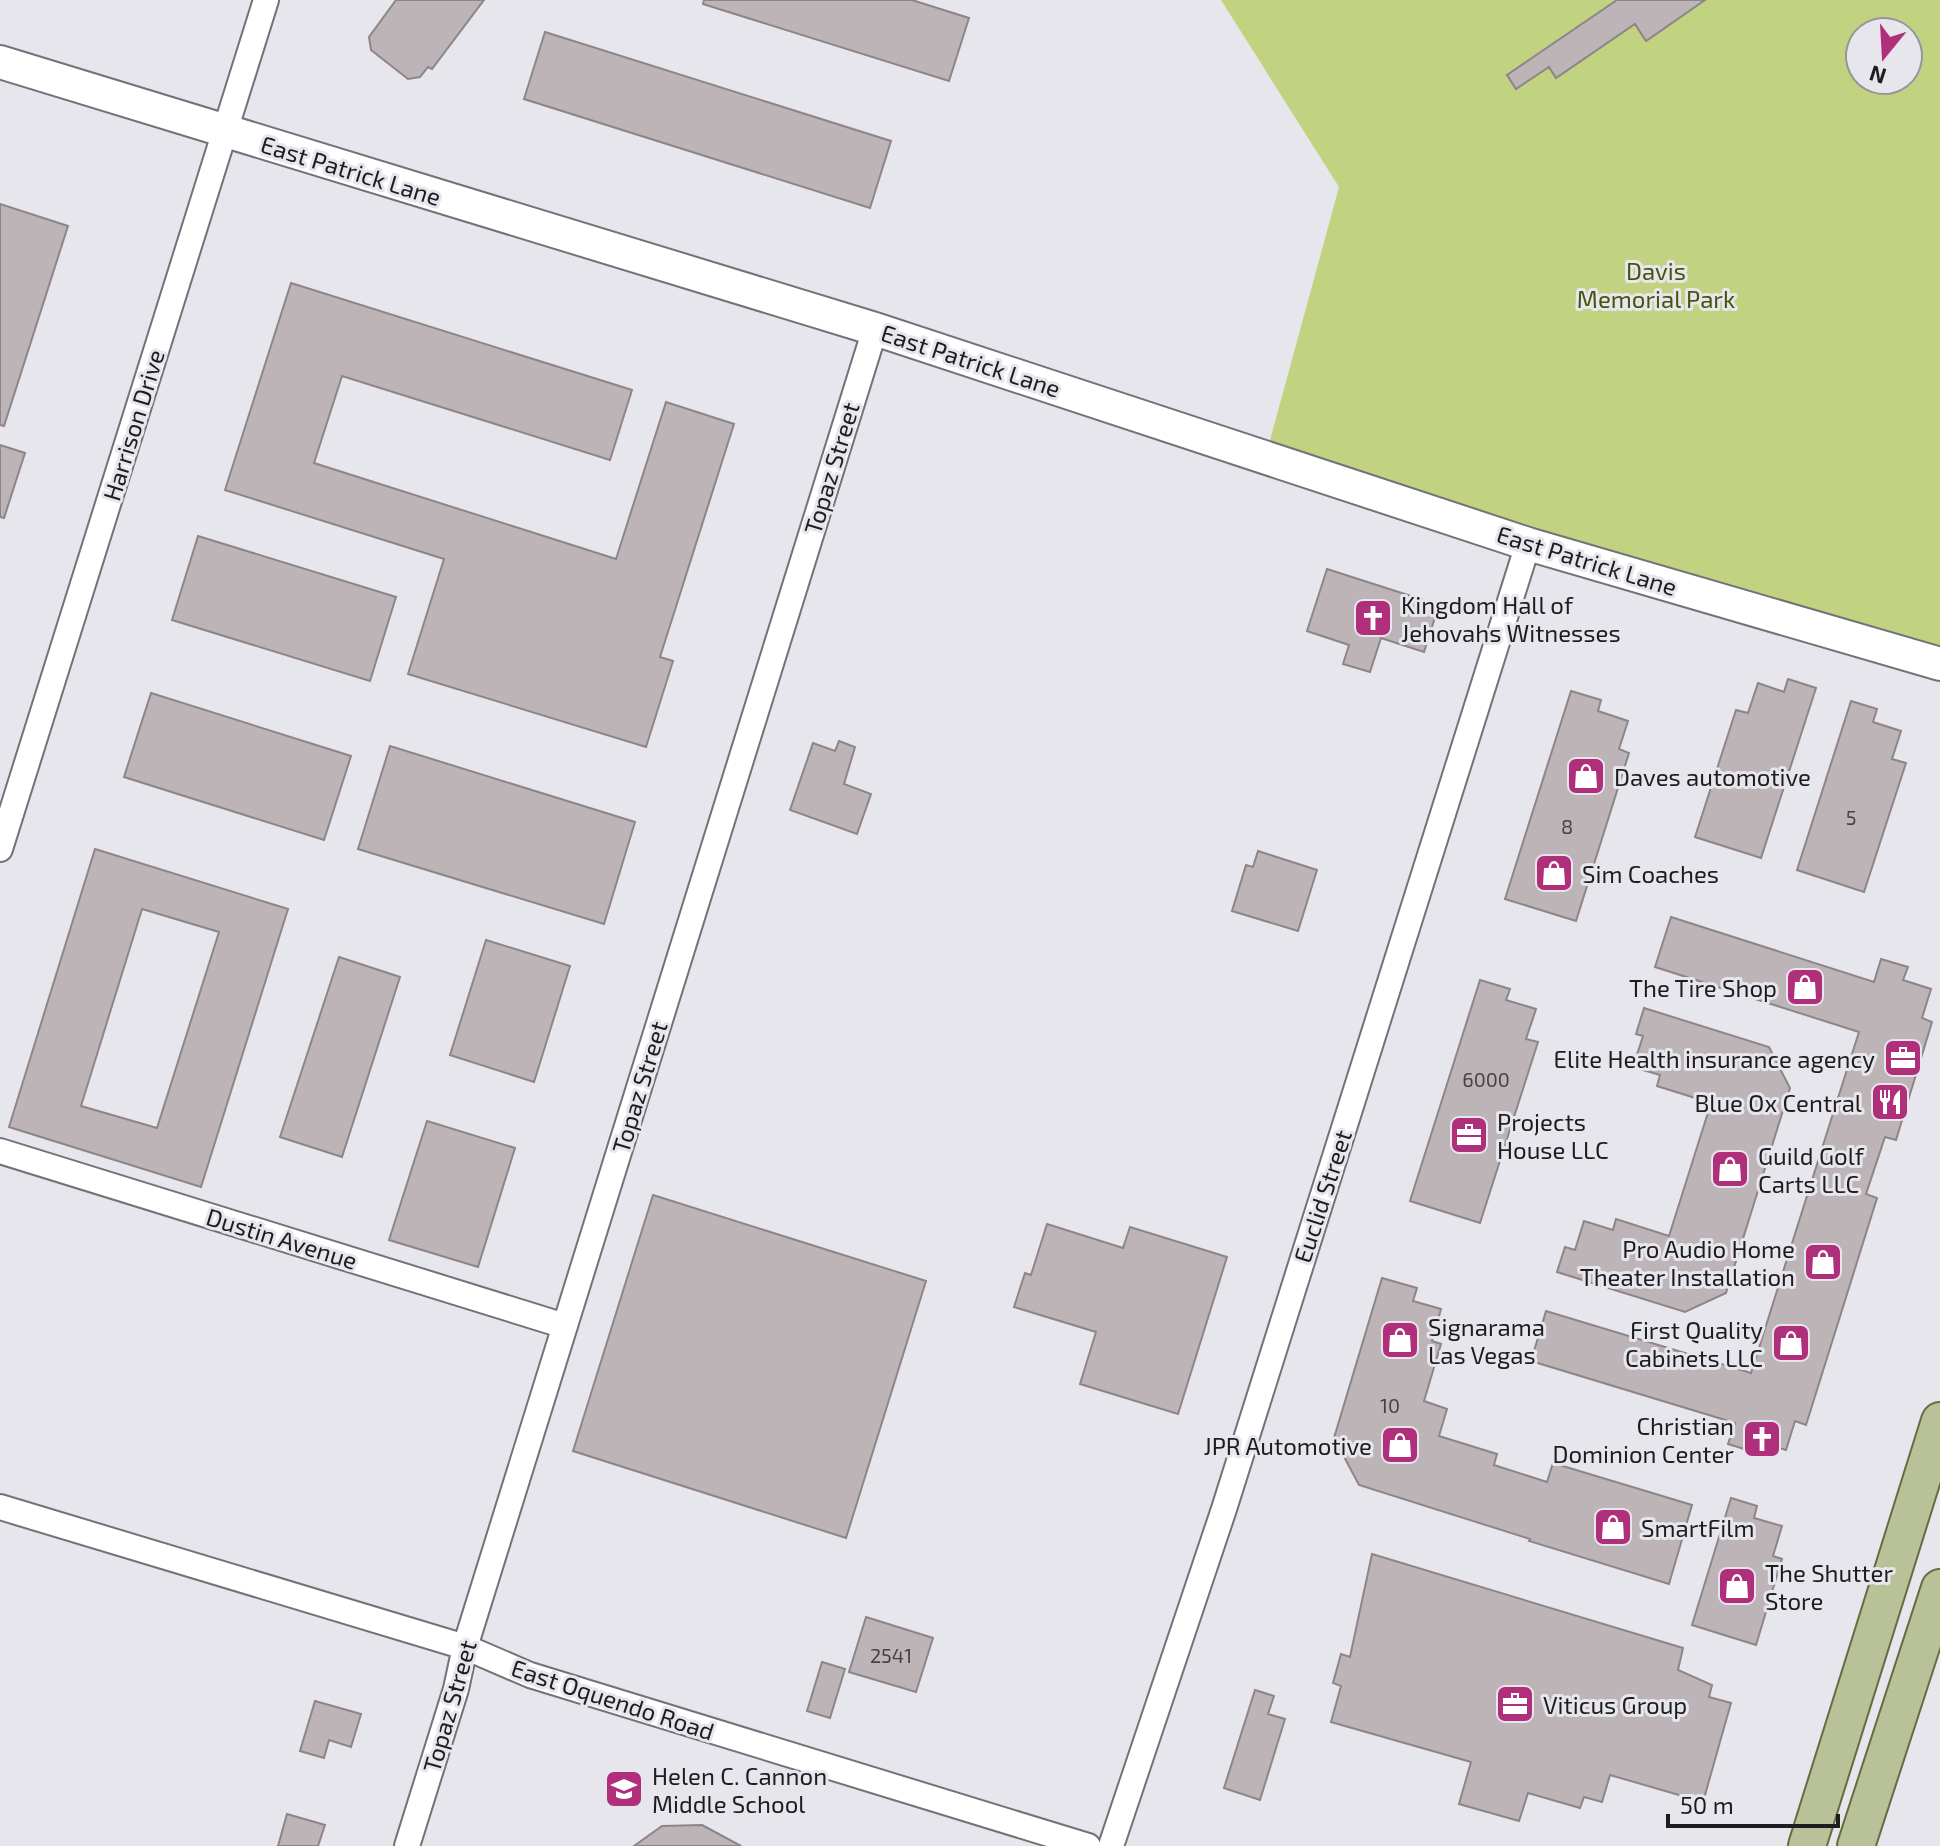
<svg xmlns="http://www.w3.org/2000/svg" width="1940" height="1846" viewBox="0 0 1940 1846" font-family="'Exo 2',sans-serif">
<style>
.green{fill:#c1d280;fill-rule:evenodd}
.building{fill:#bdb4b7;stroke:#8d8587;stroke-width:2;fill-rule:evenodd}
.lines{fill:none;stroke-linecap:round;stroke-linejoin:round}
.minor-casing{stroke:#747278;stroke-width:28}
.secondary-casing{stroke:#747278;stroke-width:36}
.primary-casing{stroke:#646c42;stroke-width:40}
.minor{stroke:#fff;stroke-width:24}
.secondary{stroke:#fff;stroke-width:32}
.primary{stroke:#b9c199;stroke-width:36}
.labels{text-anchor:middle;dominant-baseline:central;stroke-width:6;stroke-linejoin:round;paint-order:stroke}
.number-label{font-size:20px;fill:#454245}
.street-label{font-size:24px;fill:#1d1c1f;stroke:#e8e6ed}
.park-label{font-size:24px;fill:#48530d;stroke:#e8e6ed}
.poi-label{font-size:24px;fill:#1d1c1f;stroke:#e8e6ed;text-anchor:start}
</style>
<rect width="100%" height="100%" fill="#e8e6ed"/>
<!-- green -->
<path class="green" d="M1221 0H1940V664L1266 455 1339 187ZM1860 32H1908V80H1860Z"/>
<!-- building -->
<path class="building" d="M396 0H484L432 69 428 67 420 77 408 79 371 50 369 37Z
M704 0H912L969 18 949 81 703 4Z
M1617 0H1705L1646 41 1635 24 1556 78 1549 67 1516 89 1507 75Z
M545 32 891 141 870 208 524 99Z
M0 204 68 226 4 426 0 425Z
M291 283 632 390 610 460 342 376 314 463 616 559 666 402 734 424 660 657 673 661 646 747 408 674 444 559 225 490Z
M0 445 25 453 4 518 0 517Z
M198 536 396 597 370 681 172 620Z
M1327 569 1439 605 1424 652 1381 638 1370 672 1343 664 1349 645 1307 631Z
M1788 679 1816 688 1761 858 1695 837 1736 710 1748 713 1758 683 1784 692Z
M1571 691 1601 700 1598 711 1628 721 1619 749 1629 753 1576 921 1505 899Z
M151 693 351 756 324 840 124 777Z
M1851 701 1877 709 1873 722 1901 731 1892 759 1906 763 1864 892 1797 870Z
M839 741 855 747 844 784 871 794 857 834 790 810 813 743 835 751Z
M390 746 635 822 604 924 358 849Z
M95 849 288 909 201 1187 9 1127ZM142 909 219 932 157 1128 81 1106Z
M1258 851 1317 870 1298 931 1232 911 1246 865 1253 867Z
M1671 917 1874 982 1881 959 1908 967 1903 980 1931 989 1922 1018 1932 1022 1896 1140 1885 1137 1866 1194 1877 1198 1843 1307 1806 1425 1795 1421 1786 1450 1757 1441 1754 1452 1728 1444 1735 1423 1531 1361 1546 1311 1751 1373 1831 1120 1859 1032 1655 967Z
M486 940 570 966 534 1082 450 1055Z
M339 957 400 977 342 1157 280 1137Z
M1480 980 1510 989 1506 1000 1536 1009 1526 1039 1538 1042 1480 1223 1410 1201Z
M1644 1008 1769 1047 1790 1088 1726 1293 1685 1312 1557 1272 1565 1247 1575 1250 1584 1221 1613 1230 1616 1219 1669 1236 1711 1103 1657 1086 1660 1075 1633 1067 1643 1036 1636 1034Z
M427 1121 515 1148 478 1267 389 1240Z
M653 1195 926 1281 846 1538 573 1451Z
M1047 1224 1123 1248 1130 1227 1227 1257 1178 1414 1080 1384 1096 1332 1014 1307 1025 1273 1031 1275Z
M1382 1278 1417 1288 1413 1301 1441 1309 1432 1341 1441 1344 1424 1401 1447 1409 1439 1436 1497 1454 1494 1465 1547 1482 1553 1463 1692 1505 1669 1584 1529 1541 1530 1539 1359 1485 1334 1438Z
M1731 1498 1757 1506 1754 1518 1782 1526 1773 1556 1782 1559 1756 1645 1692 1625Z
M1372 1554 1683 1648 1678 1670 1712 1685 1709 1697 1731 1703 1703 1802 1610 1775 1602 1802 1584 1797 1580 1808 1528 1793 1519 1821 1459 1804 1471 1762 1331 1722 1341 1686 1333 1683 1341 1654 1350 1657Z
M866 1617 933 1638 916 1692 849 1672Z
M822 1662 845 1669 830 1718 807 1711Z
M1255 1690 1274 1696 1268 1714 1285 1719 1260 1800 1224 1788Z
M315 1701 361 1714 351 1747 329 1740 324 1758 300 1751Z
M287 1814 325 1825 318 1846H278Z
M702 1825 741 1846H634L662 1826Z"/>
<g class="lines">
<!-- minor casing -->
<g class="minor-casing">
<path id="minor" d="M0 849 266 0
M0 1151 565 1326
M0 1507 465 1647 530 1675 1088 1846
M407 1846 456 1689 465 1647 875 329
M1111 1846 1224 1509 1528 544"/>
</g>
<!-- secondary casing -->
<g class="secondary-casing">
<path id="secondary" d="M0 62 875 329 1528 544 1940 664"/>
</g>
<!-- primary casing -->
<g class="primary-casing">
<path id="primary" d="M1807 1846 1940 1421
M1856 1846 1940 1588"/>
</g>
<!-- minor -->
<use href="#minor" class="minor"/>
<!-- secondary -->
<use href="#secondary" class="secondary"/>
<!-- primary -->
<use href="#primary" class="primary"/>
</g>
<!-- icons -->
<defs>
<g id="church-square" transform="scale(2)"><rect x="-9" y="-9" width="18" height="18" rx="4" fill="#b02f7b" stroke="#e8e6ed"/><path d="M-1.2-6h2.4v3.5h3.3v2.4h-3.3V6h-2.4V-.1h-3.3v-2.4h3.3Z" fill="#fff"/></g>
<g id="shop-square" transform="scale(2)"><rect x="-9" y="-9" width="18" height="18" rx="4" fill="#b02f7b" stroke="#e8e6ed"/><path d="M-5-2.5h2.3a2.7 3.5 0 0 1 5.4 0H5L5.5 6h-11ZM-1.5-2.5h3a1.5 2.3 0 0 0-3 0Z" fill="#fff"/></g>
<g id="office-square" transform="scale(2)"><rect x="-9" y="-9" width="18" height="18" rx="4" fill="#b02f7b" stroke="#e8e6ed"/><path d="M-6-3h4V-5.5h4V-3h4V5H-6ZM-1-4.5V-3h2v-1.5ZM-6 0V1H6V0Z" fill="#fff"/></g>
<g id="restaurant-square" transform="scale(2)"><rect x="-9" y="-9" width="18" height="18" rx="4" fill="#b02f7b" stroke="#e8e6ed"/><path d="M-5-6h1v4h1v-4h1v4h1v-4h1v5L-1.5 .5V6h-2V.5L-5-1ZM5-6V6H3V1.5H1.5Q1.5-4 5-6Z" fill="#fff"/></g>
<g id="school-square" transform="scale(2)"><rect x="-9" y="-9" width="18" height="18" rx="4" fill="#b02f7b" stroke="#e8e6ed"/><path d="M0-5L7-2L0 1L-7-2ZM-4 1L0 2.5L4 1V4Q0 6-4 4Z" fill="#fff"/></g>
</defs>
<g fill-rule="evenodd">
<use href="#church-square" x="1373" y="618"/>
<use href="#shop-square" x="1586" y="776"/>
<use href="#shop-square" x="1554" y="873"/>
<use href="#shop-square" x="1805" y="987"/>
<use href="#office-square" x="1903" y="1058"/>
<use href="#restaurant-square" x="1890" y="1102"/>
<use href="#office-square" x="1469" y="1135"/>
<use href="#shop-square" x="1730" y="1169"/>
<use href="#shop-square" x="1823" y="1262"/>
<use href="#shop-square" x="1400" y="1340"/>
<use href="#shop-square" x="1791" y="1343"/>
<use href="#church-square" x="1762" y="1439"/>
<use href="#shop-square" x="1400" y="1445"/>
<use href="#shop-square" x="1613" y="1527"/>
<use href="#shop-square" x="1737" y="1586"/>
<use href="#office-square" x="1515" y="1704"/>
<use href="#school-square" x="624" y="1789"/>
</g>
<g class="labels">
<!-- number labels -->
<g class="number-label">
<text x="1851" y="817">5</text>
<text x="1567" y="826">8</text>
<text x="1486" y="1079">6000</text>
<text x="1390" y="1405">10</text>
<text x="891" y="1655">2541</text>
</g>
<!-- street labels -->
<g class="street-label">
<text transform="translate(351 170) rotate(17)">East Patrick Lane</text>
<text transform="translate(971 360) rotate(18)">East Patrick Lane</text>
<text transform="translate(133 425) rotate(-73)">Harrison Drive</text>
<text transform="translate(831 468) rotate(-73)">Topaz Street</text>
<text transform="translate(1587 560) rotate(17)">East Patrick Lane</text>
<text transform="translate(639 1087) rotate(-73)">Topaz Street</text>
<text transform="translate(1322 1196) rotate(-72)">Euclid Street</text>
<text transform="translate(282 1238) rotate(17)">Dustin Avenue</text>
<text transform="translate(613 1699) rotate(18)">East Oquendo Road</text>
<text transform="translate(449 1706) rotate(-74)">Topaz Street</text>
</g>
<!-- park labels -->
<g class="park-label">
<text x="1656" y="270">Davis<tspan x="1656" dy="28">Memorial Park</tspan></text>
</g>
<!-- poi labels -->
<g class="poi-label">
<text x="1401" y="604">Kingdom Hall of<tspan x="1401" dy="28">Jehovahs Witnesses</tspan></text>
<text x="1614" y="776">Daves automotive</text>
<text x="1582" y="873">Sim Coaches</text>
<text x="1777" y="987" text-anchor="end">The Tire Shop</text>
<text x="1875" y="1058" text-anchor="end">Elite Health insurance agency</text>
<text x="1862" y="1102" text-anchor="end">Blue Ox Central</text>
<text x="1497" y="1121">Projects<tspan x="1497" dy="28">House LLC</tspan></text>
<text x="1758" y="1155">Guild Golf<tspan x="1758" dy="28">Carts LLC</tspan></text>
<text x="1795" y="1248" text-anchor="end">Pro Audio Home<tspan x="1795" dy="28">Theater Installation</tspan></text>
<text x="1428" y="1326">Signarama<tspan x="1428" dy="28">Las Vegas</tspan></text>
<text x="1763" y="1329" text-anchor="end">First Quality<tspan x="1763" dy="28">Cabinets LLC</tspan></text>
<text x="1734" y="1425" text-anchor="end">Christian<tspan x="1734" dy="28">Dominion Center</tspan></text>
<text x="1372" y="1445" text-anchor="end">JPR Automotive</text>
<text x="1641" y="1527">SmartFilm</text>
<text x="1765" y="1572">The Shutter<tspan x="1765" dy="28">Store</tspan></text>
<text x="1543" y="1704">Viticus Group</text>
<text x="652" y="1775">Helen C. Cannon<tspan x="652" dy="28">Middle School</tspan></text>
</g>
</g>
<!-- north arrow -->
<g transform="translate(1884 56) rotate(198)"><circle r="38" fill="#e8e6ed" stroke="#97959b" stroke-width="2"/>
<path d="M0-6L14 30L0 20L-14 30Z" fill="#b02f7b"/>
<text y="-12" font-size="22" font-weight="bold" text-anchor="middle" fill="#1d1c1f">N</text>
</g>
<!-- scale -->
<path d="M1668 1814v12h170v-12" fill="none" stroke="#1d1c1f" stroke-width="4"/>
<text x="1680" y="1814" font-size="24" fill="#1d1c1f" stroke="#e8e6ed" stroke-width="6" paint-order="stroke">50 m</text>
</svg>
